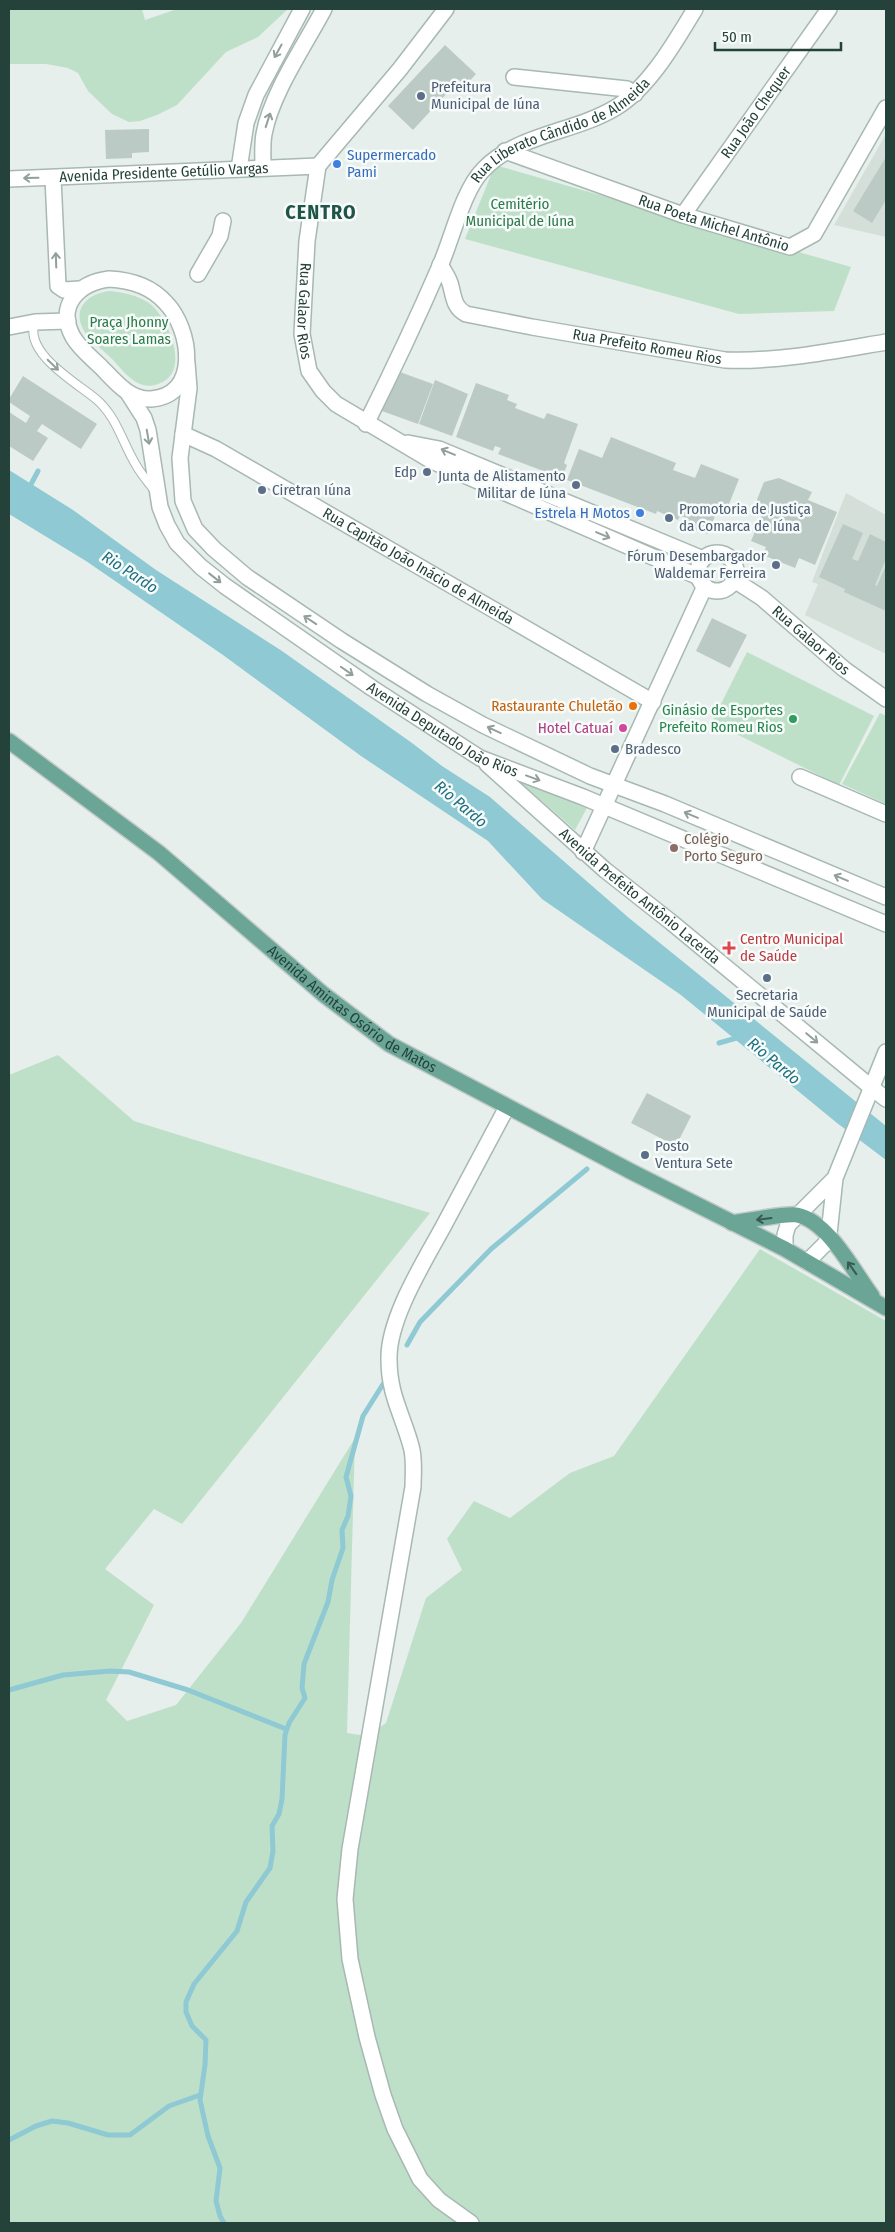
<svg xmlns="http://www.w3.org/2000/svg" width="895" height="2232" viewBox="0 0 895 2232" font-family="'Fira Sans Condensed',sans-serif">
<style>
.built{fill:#d4dfda}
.green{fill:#bfe0c8}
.water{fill:#8ec9d4}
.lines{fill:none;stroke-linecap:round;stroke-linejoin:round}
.stream{stroke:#8ec9d4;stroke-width:5}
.building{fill:#bbcac4}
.service-casing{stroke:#a8b8b2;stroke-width:10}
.minor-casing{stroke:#a8b8b2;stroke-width:18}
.tertiary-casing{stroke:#a8b8b2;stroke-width:18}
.secondary-casing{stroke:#a4bbb3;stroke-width:18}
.primary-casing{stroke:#c2cac8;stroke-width:18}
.service{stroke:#fff;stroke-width:8}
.minor{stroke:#fff;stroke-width:15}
.tertiary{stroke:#fff;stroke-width:15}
.secondary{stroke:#fff;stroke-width:15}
.primary{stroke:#6aa596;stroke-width:15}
.oneway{stroke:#92a09c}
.oneway2{stroke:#365b51}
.service-dot{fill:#5c6f8a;stroke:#f7fbf9;stroke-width:2}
.shop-dot{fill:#3f7fe0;stroke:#f7fbf9;stroke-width:2}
.food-dot{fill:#e8710a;stroke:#f7fbf9;stroke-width:2}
.leisure-dot{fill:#2e9e5b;stroke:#f7fbf9;stroke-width:2}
.hotel-dot{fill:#d1479c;stroke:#f7fbf9;stroke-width:2}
.education-dot{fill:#8d6e63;stroke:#f7fbf9;stroke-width:2}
.health-dot{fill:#e0444e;stroke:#f7fbf9;stroke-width:2}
.labels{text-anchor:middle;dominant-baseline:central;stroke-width:5;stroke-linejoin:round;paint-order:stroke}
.service-label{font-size:15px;fill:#4e5e75;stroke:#f7fbf9;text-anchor:start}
.street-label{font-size:15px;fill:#24423a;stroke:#f7fbf9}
.shop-label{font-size:15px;fill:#366cbe;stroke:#f7fbf9;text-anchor:start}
.park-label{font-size:15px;fill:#2d7a4b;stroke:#f7fbf9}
.food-label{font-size:15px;fill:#c56008;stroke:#f7fbf9;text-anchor:end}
.leisure-label{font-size:15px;fill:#27864d;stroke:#f7fbf9;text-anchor:end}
.hotel-label{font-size:15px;fill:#b23c85;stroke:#f7fbf9;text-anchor:end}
.education-label{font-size:15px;fill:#785e54;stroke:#f7fbf9;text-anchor:start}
.health-label{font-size:15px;fill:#be3a42;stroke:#f7fbf9;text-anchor:start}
.water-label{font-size:16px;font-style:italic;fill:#1c6f80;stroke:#f7fbf9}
.district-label{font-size:20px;font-weight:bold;letter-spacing:1px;fill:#1f5548;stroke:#f7fbf9}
</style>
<rect width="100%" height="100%" fill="#e6efeb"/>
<!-- built -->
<path class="built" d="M886 134V237L834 225Z
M846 493 886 515V654L805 615 818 584 812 582Z"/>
<!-- green -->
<path class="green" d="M9 9H142L145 20 177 9H288L258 37 226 52 177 105 157 115 140 121 129 122 112 114 88 91 78 73 68 68 46 64H9Z
M495 165 851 267 834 311 739 314 465 239Z
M109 291C123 292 137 295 149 303 169 318 192 373 158 384 151 387 142 386 136 382 126 376 119 366 111 358 103 350 93 343 86 334 70 311 86 294 109 291Z
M747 652 874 716 839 785 712 722Z
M880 713 886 716V804L842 784Z
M519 781 588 806 575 830Z
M58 1055 134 1121 430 1213 182 1524 154 1509 105 1569 154 1605 106 1700 127 1721 176 1705 241 1623 355 1438 347 1733 367 1736 386 1723 426 1598 462 1570 447 1539 474 1501 510 1518 570 1473 614 1456 760 1249 886 1321V2223H9V1075Z"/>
<!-- water -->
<path class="water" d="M9 470 73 510 156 570 282 651 412 743 442 766 490 797 629 918 886 1126V1160L837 1123 681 995 542 899 488 841 361 756 223 655 86 561 9 514Z"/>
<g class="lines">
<!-- stream -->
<path class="stream" d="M29 488 38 471
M719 1043 740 1037
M407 1345 420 1322 491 1249 587 1169
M9 1690 63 1675 110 1671 129 1672 188 1690 286 1729
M9 2140 36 2126 52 2121 68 2123 108 2135H130L169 2106 200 2095
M224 2223 220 2216 216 2201 220 2168 208 2136 200 2100 205 2065 206 2040 192 2026 186 2012V2002L194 1984 237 1931 246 1902 270 1868 273 1851 272 1826 279 1814 282 1799 285 1735 289 1723 305 1698 302 1688 304 1664 328 1602 332 1580 343 1548 342 1530 348 1516 351 1496 346 1477 363 1416 385 1381"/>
</g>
<!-- building -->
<path class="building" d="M445 45 476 74 465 86 459 80 413 130 388 106Z
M149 129V152L132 153V158L106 159 105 130Z
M886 157V200L872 223 853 211Z
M397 371 433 384 418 424 382 411Z
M23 376 97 424 81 449 42 424 37 431 48 438 33 461 9 446V412L26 423 30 416 9 402V399Z
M435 380 468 394 452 436 419 424Z
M476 383 509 395 507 400 517 404 515 408 544 419 547 413 578 424 564 463 567 465 562 478 498 454 501 448 495 446 493 451 456 437Z
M611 437 676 463 673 470 695 478 701 464 739 479 727 509 719 506 708 534 686 526 689 519 680 516 678 520 657 511 656 514 567 480 579 449 602 458Z
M779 478 812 492 808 500 837 512 815 565 799 558 795 568 763 555 766 547 751 541 766 506 756 502 764 482Z
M843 524 863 533 852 559 858 561 870 534 886 542V559L875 585 877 586 886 565V611L844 592 845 589 819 577Z
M712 618 747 635 730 668 696 651Z
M647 1093 691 1116 676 1146 631 1123Z"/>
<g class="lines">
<!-- service casing -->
<g class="service-casing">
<path id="service" d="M35 322C23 353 77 383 96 399 117 417 122 442 136 465 141 474 148 482 154 490"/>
</g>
<!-- minor casing -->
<g class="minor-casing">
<g id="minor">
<path d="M514 77 627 89 635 94"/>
<path id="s1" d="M505 151 683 215 790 247 814 234 886 108"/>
<path d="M263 168C263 157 262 145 264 134 271 94 305 45 324 9"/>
<path d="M239 169 246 123 256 95 302 9"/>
<path id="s2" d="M683 215 829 9"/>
<path id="s3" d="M440 265C444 271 448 277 450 283 454 296 453 307 466 314L532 327 725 360C779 362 833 351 886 342"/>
<path d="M198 274 220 236 223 221"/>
<path id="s4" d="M366 424C392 372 417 319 440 266 452 239 463 190 483 170 517 134 573 133 615 108 649 88 675 42 695 9"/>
<path id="s5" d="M183 434 216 449 653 702"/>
<path d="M800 777 886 814"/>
<path d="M583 852 705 586"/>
<path d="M872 1088 886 1099"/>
<path d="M471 2223 439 2200 420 2179 395 2129 383 2095 367 2037 350 1959 345 1899 350 1849 413 1487C413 1474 415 1459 411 1446 402 1413 389 1395 389 1359 388 1319 424 1262 443 1227 464 1187 486 1147 507 1107"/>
</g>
</g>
<!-- tertiary casing -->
<g class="tertiary-casing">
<g id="tertiary">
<path id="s6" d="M318 166 307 241 302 334 309 371 323 391 336 404 432 461 699 577"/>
<path d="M318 166 400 69 446 9"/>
<path d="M53 178 58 286 64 290 80 289"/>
<path id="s7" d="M9 179 318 166"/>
<path d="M109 279C131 280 151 286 166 303 191 329 201 395 151 399 129 400 115 381 101 367 92 358 80 349 73 337 56 306 78 283 109 279Z"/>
<path d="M9 327 35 322 68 321"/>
<path d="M187 363 189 388 180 458 183 501 195 529 214 549 247 577 342 641 427 694 483 725 590 776 665 804 886 897"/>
<path id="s8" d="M128 393 144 418 148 430 160 507 167 525 177 543 201 567 225 586 372 688 480 758 583 797 886 924"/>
<path d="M408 443 439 449 703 559"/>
<circle cx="717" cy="572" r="19"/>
<path id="s9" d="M734 580 762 598 844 669 886 699"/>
<path id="s10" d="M487 764 605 870 671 922 872 1088"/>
</g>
</g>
<!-- secondary casing -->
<g class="secondary-casing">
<path id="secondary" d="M785 1249V1235L788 1225 835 1178
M807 1262 826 1243 829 1234 835 1178 886 1052"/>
</g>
<!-- primary casing -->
<g class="primary-casing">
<g id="primary">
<path id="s11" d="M9 741 159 853 323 994 389 1044 632 1172 785 1249 886 1308"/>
<path d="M732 1223C744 1221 787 1213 797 1215 828 1221 854 1272 872 1296"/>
</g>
</g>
<!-- service -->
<use href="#service" class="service"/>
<!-- minor -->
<use href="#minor" class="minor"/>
<!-- tertiary -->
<use href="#tertiary" class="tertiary"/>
<!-- secondary -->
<use href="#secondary" class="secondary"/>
<!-- primary -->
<use href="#primary" class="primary"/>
</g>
<!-- one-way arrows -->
<defs><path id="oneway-shaft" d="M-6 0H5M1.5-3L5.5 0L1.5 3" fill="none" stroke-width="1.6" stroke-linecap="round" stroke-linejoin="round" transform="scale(1.25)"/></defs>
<g class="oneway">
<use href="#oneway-shaft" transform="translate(278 51) rotate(119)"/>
<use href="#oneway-shaft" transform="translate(268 120) rotate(-72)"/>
<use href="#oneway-shaft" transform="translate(31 178) rotate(179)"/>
<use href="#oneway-shaft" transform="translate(56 260) rotate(-92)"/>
<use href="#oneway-shaft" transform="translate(53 365) rotate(44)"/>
<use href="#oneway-shaft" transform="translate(148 437) rotate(80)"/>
<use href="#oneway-shaft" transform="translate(448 452) rotate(-157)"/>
<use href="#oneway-shaft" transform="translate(603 535) rotate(23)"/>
<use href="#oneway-shaft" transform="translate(215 578) rotate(38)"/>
<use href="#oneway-shaft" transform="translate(310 620) rotate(-146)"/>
<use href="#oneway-shaft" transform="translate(347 671) rotate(35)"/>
<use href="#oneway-shaft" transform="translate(494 730) rotate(-155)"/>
<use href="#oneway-shaft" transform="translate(533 778) rotate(20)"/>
<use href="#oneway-shaft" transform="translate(691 815) rotate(-157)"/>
<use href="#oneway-shaft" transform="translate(841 878) rotate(-157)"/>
<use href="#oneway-shaft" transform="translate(812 1038) rotate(40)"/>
</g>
<g class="oneway2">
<use href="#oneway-shaft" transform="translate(764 1219) rotate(173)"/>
<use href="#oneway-shaft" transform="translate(852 1268) rotate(-125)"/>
</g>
<!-- markers -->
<g class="service-dot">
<circle cx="421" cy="96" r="5"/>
<circle cx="427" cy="472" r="5"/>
<circle cx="576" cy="485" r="5"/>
<circle cx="262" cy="490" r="5"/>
<circle cx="669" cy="518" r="5"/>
<circle cx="776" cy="565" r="5"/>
<circle cx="615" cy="749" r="5"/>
<circle cx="767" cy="978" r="5"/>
<circle cx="645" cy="1155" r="5"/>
</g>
<g class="shop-dot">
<circle cx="337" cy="164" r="5"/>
<circle cx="640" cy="513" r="5"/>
</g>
<circle class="food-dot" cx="633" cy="706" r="5"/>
<circle class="leisure-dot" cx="793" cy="719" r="5"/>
<circle class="hotel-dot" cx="623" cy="728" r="5"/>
<circle class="education-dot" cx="674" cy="848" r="5"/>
<path class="health-dot" d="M726.5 940.5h5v5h5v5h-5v5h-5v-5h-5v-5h5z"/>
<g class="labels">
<!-- service labels -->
<g class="service-label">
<text x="431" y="87">Prefeitura<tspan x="431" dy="17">Municipal de Iúna</tspan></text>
<text x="417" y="472" text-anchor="end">Edp</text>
<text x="566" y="476" text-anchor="end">Junta de Alistamento<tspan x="566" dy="17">Militar de Iúna</tspan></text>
<text x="272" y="490">Ciretran Iúna</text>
<text x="679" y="509">Promotoria de Justiça<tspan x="679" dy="17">da Comarca de Iúna</tspan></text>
<text x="766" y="556" text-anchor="end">Fórum Desembargador<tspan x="766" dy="17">Waldemar Ferreira</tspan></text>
<text x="625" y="749">Bradesco</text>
<text x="767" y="995" text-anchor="middle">Secretaria<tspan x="767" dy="17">Municipal de Saúde</tspan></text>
<text x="655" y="1146">Posto<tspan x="655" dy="17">Ventura Sete</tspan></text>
</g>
<!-- street labels -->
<g class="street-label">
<text stroke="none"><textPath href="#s2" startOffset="126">Rua João Chequer</textPath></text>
<text stroke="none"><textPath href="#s4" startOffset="368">Rua Liberato Cândido de Almeida</textPath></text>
<text stroke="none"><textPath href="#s7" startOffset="155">Avenida Presidente Getúlio Vargas</textPath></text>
<text stroke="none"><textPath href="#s1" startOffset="221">Rua Poeta Michel Antônio</textPath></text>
<text stroke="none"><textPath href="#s6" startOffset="146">Rua Galaor Rios</textPath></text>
<text stroke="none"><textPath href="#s3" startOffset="241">Rua Prefeito Romeu Rios</textPath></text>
<text stroke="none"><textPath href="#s5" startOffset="270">Rua Capitão João Inácio de Almeida</textPath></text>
<text stroke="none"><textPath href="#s9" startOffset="98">Rua Galaor Rios</textPath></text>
<text stroke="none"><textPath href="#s8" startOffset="486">Avenida Deputado João Rios</textPath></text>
<text stroke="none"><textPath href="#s10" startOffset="202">Avenida Prefeito Antônio Lacerda</textPath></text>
<text stroke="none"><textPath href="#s11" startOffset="436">Avenida Amintas Osório de Matos</textPath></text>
</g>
<!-- shop labels -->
<g class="shop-label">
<text x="347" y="155">Supermercado<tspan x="347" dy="17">Pami</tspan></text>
<text x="630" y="513" text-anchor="end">Estrela H Motos</text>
</g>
<!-- park labels -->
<g class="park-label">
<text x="520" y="204">Cemitério<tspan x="520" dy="17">Municipal de Iúna</tspan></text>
<text x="129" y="322">Praça Jhonny<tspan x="129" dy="17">Soares Lamas</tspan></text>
</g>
<!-- food labels -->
<g class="food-label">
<text x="623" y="706">Rastaurante Chuletão</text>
</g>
<!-- leisure labels -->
<g class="leisure-label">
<text x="783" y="710">Ginásio de Esportes<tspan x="783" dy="17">Prefeito Romeu Rios</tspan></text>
</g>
<!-- hotel labels -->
<g class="hotel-label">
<text x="613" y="728">Hotel Catuaí</text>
</g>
<!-- education labels -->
<g class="education-label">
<text x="684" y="839">Colégio<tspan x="684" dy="17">Porto Seguro</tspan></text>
</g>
<!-- health labels -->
<g class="health-label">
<text x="740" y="939">Centro Municipal<tspan x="740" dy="17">de Saúde</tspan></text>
</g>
<!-- water labels -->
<g class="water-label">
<text transform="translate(130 572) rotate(33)">Rio Pardo</text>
<text transform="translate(461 804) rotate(40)">Rio Pardo</text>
<text transform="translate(774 1061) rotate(40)">Rio Pardo</text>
</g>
<!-- district labels -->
<g class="district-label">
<text x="321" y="212">CENTRO</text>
</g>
</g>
<!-- border -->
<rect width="895" height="2232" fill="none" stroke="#24423a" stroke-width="20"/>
<!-- scale -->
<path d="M715 42v8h126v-8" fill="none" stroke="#24423a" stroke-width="2.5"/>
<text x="722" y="42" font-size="15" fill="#24423a" stroke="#f7fbf9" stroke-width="4" paint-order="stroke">50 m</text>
</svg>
